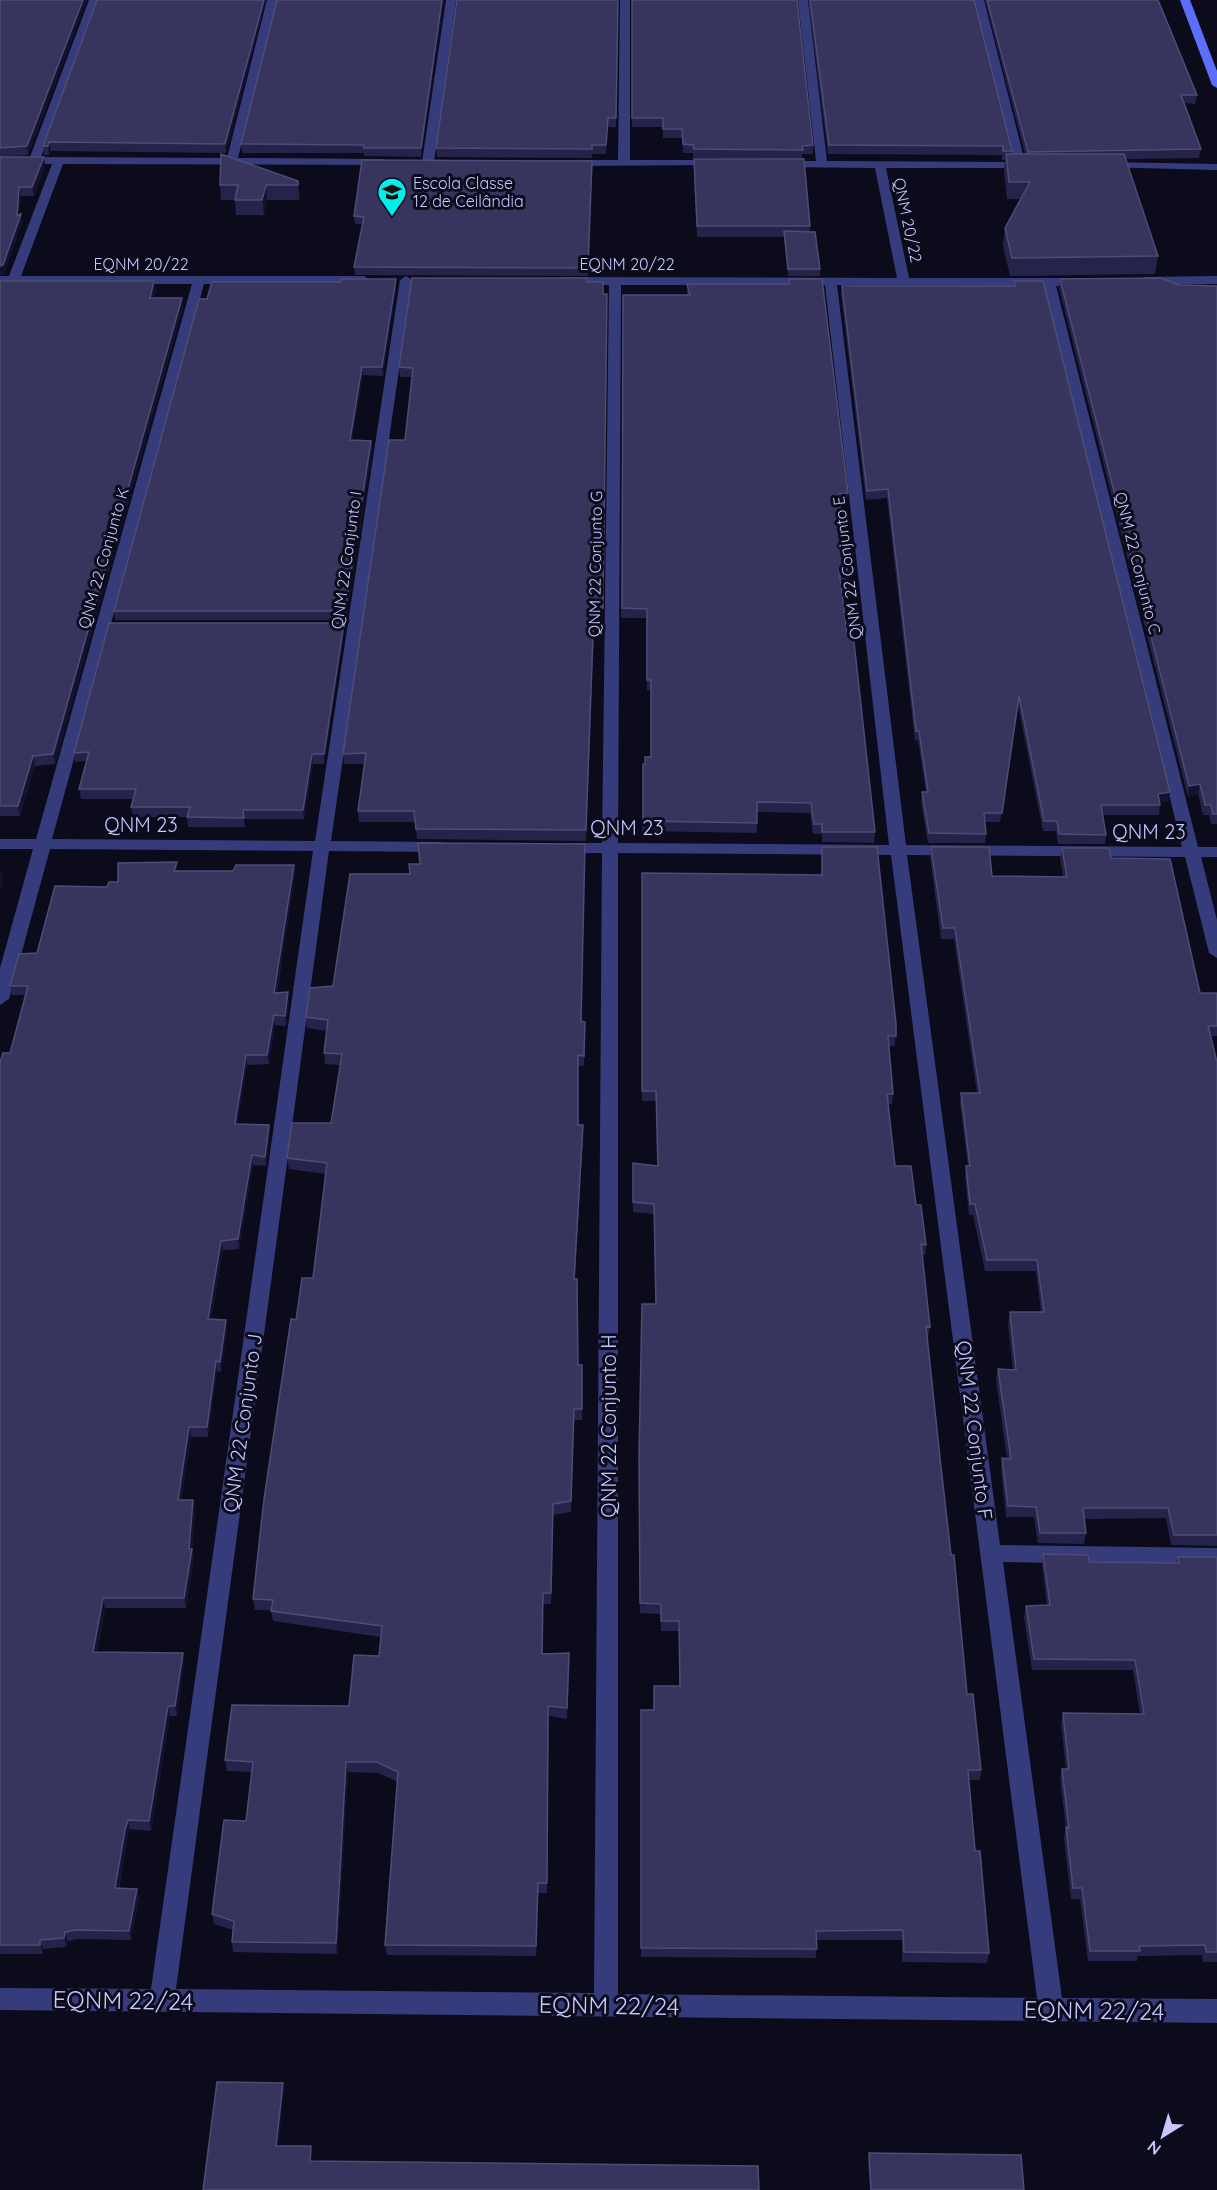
<svg xmlns="http://www.w3.org/2000/svg" width="1217" height="2190" viewBox="0 0 1217 2190" font-family="Quicksand,sans-serif">
<style>
.lines{fill:none;stroke-linecap:round;stroke-linejoin:round}
.street{fill:#363c7b;fill-rule:evenodd}
.secondary{fill:#5d6efe;fill-rule:evenodd}
.wall{fill:#26234a}
.shaded-wall{fill:#14122f}
.building{fill:#37355d;stroke:#4e4c76;stroke-width:1.5}
.labels{text-anchor:middle;dominant-baseline:central;stroke-width:6;stroke-linejoin:round;paint-order:stroke}
.far-poi-label{font-size:16px;fill:#c6c7ff;stroke:#0c0b1c;text-anchor:start}
.far-street-label{font-size:16px;fill:#c6c7ff;stroke:#0c0b1c}
.street-label{font-size:20px;fill:#c6c7ff;stroke:#0c0b1c}
.near-street-label{font-size:24px;fill:#c6c7ff;stroke:#0c0b1c}
</style>
<rect width="100%" height="100%" fill="#0c0b1c"/>
<g class="lines">
<!-- street -->
<path class="street" d="M89 0H99L41 157 227 158 267 0H277L238 158 384 159 390 162 384 165 63 164 21 276H364L370 280 364 284H204L52 839 315 841 400 280 406 276 412 280 331 841 441 842 449 847 441 852 329 851 176 1989 594 1993 602 853H562L554 848 562 843H602L609 285H563L557 281 563 277 897 278 875 168 781 167 775 164 781 161H816L798 0H808L827 161 1014 162 974 0H984L1025 162 1035 165 1029 168H886L909 278H1084L1090 282 1084 286H1056L1198 847H1217V857H1201L1217 920V958L1209 953 1185 857 907 855 1000 1545 1217 1548V1566L1003 1562 1062 1998 1217 1999V2023L0 2010V1988L151 1989 313 851 50 849 9 999 0 1005V968L33 849H0V839H36L192 284H0V276H9L52 164 0 163V157H30ZM621 285H825L889 845 618 843ZM837 285 1044 286 1182 847 906 845ZM618 853 891 855 1037 1998 618 1994Z
M446 0H456L434 162 428 165 422 162Z
M620 0H630V160H717L721 161V165L568 166 562 163 568 160H618Z
M1105 162 1217 164V170L1101 167 1099 165Z
M1217 276V284L1145 285 1139 281 1145 277Z"/>
<!-- secondary -->
<path class="secondary" d="M1180 0H1190L1217 71V88L1212 85Z"/>
</g>
<!-- wall -->
<path class="wall" d="M0 0H87L28 155 3 157H44L45 166 34 196H21L19 215 22 222 4 274 0 275Z
M266 0 226 153 51 151 49 155H44L43 146Z
M277 0H444L421 157 364 156V153H242L241 144Z
M618 0 616 127H608L606 154H592V158L437 157 436 148Z
M632 0 813 145V154H802V159L693 158V153H683L682 138H663V127H632Z
M808 0H974L1012 151V154H1025L985 0H1158L1197 95 1195 104 1184 103 1201 149 1199 158 1125 159 1158 256 1155 274 1010 276 1003 246 1005 228 1020 199H1007L1004 171 1005 160H1002V155L828 154Z
M694 159 810 226V231L820 269V276H788L784 237H697Z
M592 161 588 276 355 275 354 267 362 224H355L354 216Z
M298 181 300 196 299 200H267L264 215H236L235 200H221L220 185Z
M396 279V287L383 376 363 375 352 440 371 441 372 450 346 620H115L114 611 207 299 341 282Z
M789 279 848 493 847 502 840 503 847 570 846 580H840L875 832 874 843 822 842V834H813L810 813 757 812V833L642 831 643 774 645 764 651 757V690H647V618H621L623 295H687V284H789Z
M1060 279 1179 285 1217 286V824H1211L1209 815H1203L1198 794 1188 797 1059 288Z
M0 281 156 290 153 298H182L183 307 55 764 35 766 20 816H0Z
M1014 281 1170 792 1168 801 1160 803 1159 815H1102L1106 835 1105 844H1058L1056 831H1043L1018 705 1000 822H985L986 834 985 843H928L921 802 922 792H926L918 740 915 741 887 498 866 500 841 294 842 286H1013Z
M587 282H603V618H594L586 841 417 839 415 822H359L358 811 364 764H344L343 754 405 440 412 377H400L399 367Z
M344 632 324 764H313L304 819H244L245 827H188L187 817H133L131 807 133 799H81L79 789 86 761 75 762 74 753Z
M418 843 581 1021 585 1022 584 1066H578V1125L583 1136 575 1279 578 1365H582V1420H574L571 1512 553 1515 551 1604H543V1654L569 1664 567 1719 549 1716 547 1893H538L536 1956 387 1955 385 1945 398 1782 378 1773 348 1772 337 1954 233 1952 232 1942 233 1930 214 1924 212 1914 246 1821 252 1772 227 1771 225 1760 349 1706 379 1656 381 1637 273 1621 271 1610H255L253 1599 296 1320 313 1278 326 1174 289 1169 287 1158 331 1123 340 1065 325 1064 324 1053 327 1031 307 1028 306 1017 333 986 410 874 420 864Z
M822 847 896 1024 895 1046H889L893 1094 892 1104H888L895 1166 916 1205 926 1245 925 1255H922L930 1327 928 1337H927L940 1458 967 1694 981 1770 980 1780H968L975 1851 989 1953 987 1963 902 1962V1940H816V1958L641 1957V1710H654L679 1686V1631H661V1614L640 1613 639 1466 655 1304 654 1214 633 1212V1163L657 1166 656 1101H642V873L821 875Z
M931 847 992 876 1063 877 1060 858 1062 848 1111 858 1200 993H1217V1036H1210L1217 1062V1546L1171 1545 1166 1518 1084 1519 1086 1533 1084 1544 1038 1543 1034 1517H1006L1001 1469 1002 1458 1007 1459 996 1379 998 1369 1013 1370 1008 1323 1010 1312H1041L1036 1271H985L973 1215H969L965 1176 966 1166H968L960 1103 961 1093H977L954 939H941L930 857Z
M294 865 295 874 277 993 289 1001 286 1026 275 1025 269 1064 247 1065 237 1124 269 1125 270 1134 266 1166 253 1165 239 1249 223 1250 211 1319 227 1330 221 1372 217 1371 208 1437H191L181 1500H193L195 1510 192 1549 194 1558 186 1608H105L97 1652 183 1653 184 1662 177 1716H170L151 1831 130 1829 127 1839 119 1889H137L139 1899 131 1940 78 1939 68 1941 66 1947 43 1949V1954H0V1062L10 1053 25 995H12L10 986 37 953 107 887 118 882 178 871H233Z
M1043 1554 1089 1562 1176 1563 1178 1557H1217V1962H1203L1202 1955 1138 1956 1137 1961H1088L1080 1899H1071L1064 1838 1066 1828 1060 1779 1062 1769H1066L1061 1723 1063 1713 1140 1714 1133 1670H1032L1024 1617 1026 1606 1047 1605 1042 1565Z
M869 2153 1024 2190H870L868 2161Z"/>
<!-- shaded-wall -->
<path class="shaded-wall" d="M83 0H87L28 155 27 146Z
M264 0H266L226 153 225 144Z
M442 0H444L421 157V148Z
M49 142 51 151 49 155 48 146Z
M44 157 45 166 34 196 32 187Z
M298 181 300 196 299 200 298 185Z
M266 185 267 200 264 215 262 200Z
M19 187 21 196 18 221 21 214 22 222 4 274 0 275V266L17 216Z
M396 279V287L383 376 382 367Z
M154 281 156 290 151 307 150 298Z
M182 298 183 307 55 764 53 754Z
M362 367 363 375 351 449 350 440Z
M371 441 372 450 346 620 345 611Z
M344 623V632L324 764V754Z
M312 754 313 764 304 819 303 810Z
M33 756 35 766 20 816 18 806Z
M1200 784 1198 794 1188 797 1189 786Z
M1170 792 1168 801 1157 804 1158 794Z
M177 862 178 872 174 871Z
M294 865 295 874 275 1003 274 993Z
M1 870 3 880 0 891V872Z
M288 992 289 1001 286 1026 285 1016Z
M274 1015 275 1025 269 1064 267 1055Z
M246 1055 247 1065 236 1134 235 1124Z
M269 1125 270 1134 266 1166 265 1157Z
M583 1125V1136L574 1290V1279Z
M252 1155 253 1165 239 1249 238 1239Z
M221 1241 223 1250 209 1329 208 1319Z
M226 1320 227 1330 221 1372 220 1362Z
M216 1361 217 1371 208 1437 207 1427Z
M189 1427 191 1437 180 1510 178 1500Z
M193 1500 195 1510 191 1558 192 1549 194 1558 186 1608 184 1598Z
M103 1598 105 1608 95 1661 93 1652Z
M183 1653 184 1662 177 1716 175 1706Z
M168 1706 170 1716 151 1831 149 1821Z
M346 1762 348 1772 337 1954 336 1943Z
M128 1820 130 1829 127 1839 117 1898 115 1888 125 1830Z
M137 1889 139 1899 131 1940 129 1931Z
M65 1932 68 1941 66 1947 64 1938Z
M40 1940 43 1949V1954L40 1945Z
M283 2083 284 2092 278 2154 276 2146Z
M311 2146 312 2154 311 2169 310 2161Z"/>
<!-- building -->
<path class="building" d="M0 0H83L27 146 0 148Z
M97 0H264L225 144 49 142 48 146H43Z
M277 0H442L421 148H364V145L241 144Z
M457 0H618L616 118H608L606 145H592V149L436 148Z
M632 0H797L813 145 802 146 803 150 694 149 693 145 683 144 682 129H663V118H632Z
M810 0H974L1012 151H1003V146L829 145Z
M987 0H1158L1197 95H1181L1201 149 1028 152Z
M221 154 298 181V185H266L262 200H235L238 185H220Z
M1006 154H1124L1158 256 1012 258 1005 228 1030 182H1009Z
M0 157H44L32 187H19L17 216 21 214 3 265 0 266Z
M694 159H804L810 226H697Z
M362 160 592 161 588 268 354 267 364 217 354 216Z
M784 231 815 232 820 269H788Z
M412 278H587V282H603V294H607L603 608H594L586 830 416 829 414 811H358L366 753 343 754 389 440H405L413 368 399 367Z
M1161 278 1179 285 1217 286V814H1213L1211 805H1205L1200 784 1189 786 1060 279Z
M342 279H396L382 367H362L350 440 371 441 345 611H114L199 299H207L212 282H341Z
M789 279H822L848 493 839 494 847 570H839L847 633H853L875 832H822V824H814L811 803 757 802V823L643 821V764H645V757H651V680H647V609L622 608 623 295H690L687 284H790Z
M0 281H154L150 298H182L53 754 33 756 18 806H0Z
M1014 281H1043L1170 792 1158 794 1160 805H1101L1106 835 1059 834 1057 821H1044L1019 696 1002 813H984L986 834 929 833 922 792H928L919 731H916L888 489 867 491 842 286H1015Z
M109 623H344L324 754H312L303 810H243L244 818 187 817 190 807H131L136 789H79L89 752 74 753Z
M418 843 585 844 581 1021 585 1022 584 1056 578 1055V1125H583L574 1279H577L578 1365H582V1409H574L571 1501 553 1504 551 1593H543L542 1654 569 1653 567 1708 548 1706 547 1883H538L536 1946 385 1945 398 1772 377 1762H346L336 1943 232 1942 234 1921 212 1914 224 1820 246 1821 253 1762 225 1760 232 1705 349 1706 354 1655 379 1656 382 1626 271 1611 273 1600 253 1599 264 1499 291 1319 296 1320 302 1278H313L327 1163 287 1158 292 1123H331L342 1054 324 1053 328 1020 306 1017 310 988 333 986 350 874H410L409 864H420Z
M822 847H877L896 1024V1036H888L893 1094H887L895 1166H911L916 1205H921L926 1245 921 1244 930 1327 926 1326 940 1458 951 1555H954L967 1694H973L981 1770H968L975 1851H980L989 1953 904 1952 903 1930 816 1931 817 1949 641 1948V1710H654V1686H680L679 1621H661V1604L640 1603 639 1456 642 1304H656L654 1204 633 1202V1163L658 1166 656 1091H642V873L822 875Z
M931 847H989L992 876 1067 877 1062 848H1109L1111 858 1170 859 1200 993H1217V1026H1208L1217 1062V1535H1174L1168 1508H1083L1086 1533H1040L1036 1507 1008 1506 1002 1458 1011 1459 998 1369 1016 1370 1010 1312H1044L1037 1260H987L975 1204H970L966 1166H970L961 1093H980L955 928H943Z
M177 862 174 871H233L236 865H294L274 993 288 992 285 1016 274 1015 267 1055H246L235 1124 269 1125 265 1157 252 1155 238 1239 221 1241 208 1319 226 1320 220 1362 216 1361 207 1427H189L178 1500H193L189 1549H192L184 1598H103L93 1652 183 1653 175 1706H168L149 1821 128 1820 125 1830 115 1888 137 1889 129 1931 76 1930 65 1932 64 1938 40 1940V1945H0V1062L3 1053H10L28 986H10L19 954 37 953 55 886 107 887 109 882H118V863Z
M1043 1554 1088 1555 1089 1562 1179 1563 1178 1557H1217V1952H1206L1205 1945 1139 1946 1140 1951H1090L1082 1888H1073L1066 1827 1069 1828 1062 1769H1069L1063 1713 1144 1714 1135 1660 1034 1659 1026 1606 1050 1605Z
M217 2082 283 2083 276 2146H311L310 2161 758 2166 759 2190H203Z
M869 2153 1021 2155 1024 2190H871Z"/>
<!-- icons -->
<defs>
<g id="school-pin" transform="scale(1.5)"><path d="M0 17L-7.5 6A9.5 9.5 0 1 1 7.5 6Z" fill="#01efe8" stroke="#0c0b1c"/><path d="M0-5L7-2L0 1L-7-2ZM-4 1L0 2.5L4 1V4Q0 6-4 4Z" fill="#111"/></g>
</defs>
<g fill-rule="evenodd">
<use href="#school-pin" x="392" y="192"/>
</g>
<g class="labels">
<!-- far-poi labels -->
<g class="far-poi-label">
<text x="413" y="183">Escola Classe<tspan x="413" dy="18">12 de Ceilândia</tspan></text>
</g>
<!-- far-street labels -->
<g class="far-street-label">
<text transform="translate(908 220) rotate(78)">QNM 20/22</text>
<text x="141" y="264">EQNM 20/22</text>
<text x="627" y="264">EQNM 20/22</text>
<text transform="translate(103 558) rotate(-74)">QNM 22 Conjunto K</text>
<text transform="translate(346 560) rotate(-82)">QNM 22 Conjunto I</text>
<text transform="translate(1138 563) rotate(76)">QNM 22 Conjunto C</text>
<text transform="translate(595 564) rotate(-89)">QNM 22 Conjunto G</text>
<text transform="translate(847 568) rotate(-97)">QNM 22 Conjunto E</text>
</g>
<!-- street labels -->
<g class="street-label">
<text x="141" y="824">QNM 23</text>
<text x="627" y="827">QNM 23</text>
<text x="1149" y="831">QNM 23</text>
<text transform="translate(242 1423) rotate(-82)">QNM 22 Conjunto J</text>
<text transform="translate(608 1426) rotate(-90)">QNM 22 Conjunto H</text>
<text transform="translate(975 1430) rotate(83)">QNM 22 Conjunto F</text>
</g>
<!-- near-street labels -->
<g class="near-street-label">
<text transform="translate(123 2000) rotate(1)">EQNM 22/24</text>
<text transform="translate(609 2005) rotate(1)">EQNM 22/24</text>
<text transform="translate(1094 2010) rotate(1)">EQNM 22/24</text>
</g>
</g>
<!-- north arrow -->
<g transform="translate(1163 2136) rotate(217)" stroke="#0c0b1c" stroke-width="4.5" paint-order="stroke">
<path d="M0-4.5L10 22L0 15L-10 22Z" fill="#c6c7ff"/>
<text y="-9" font-size="16" font-weight="bold" text-anchor="middle" fill="#c6c7ff">N</text>
</g>
</svg>
